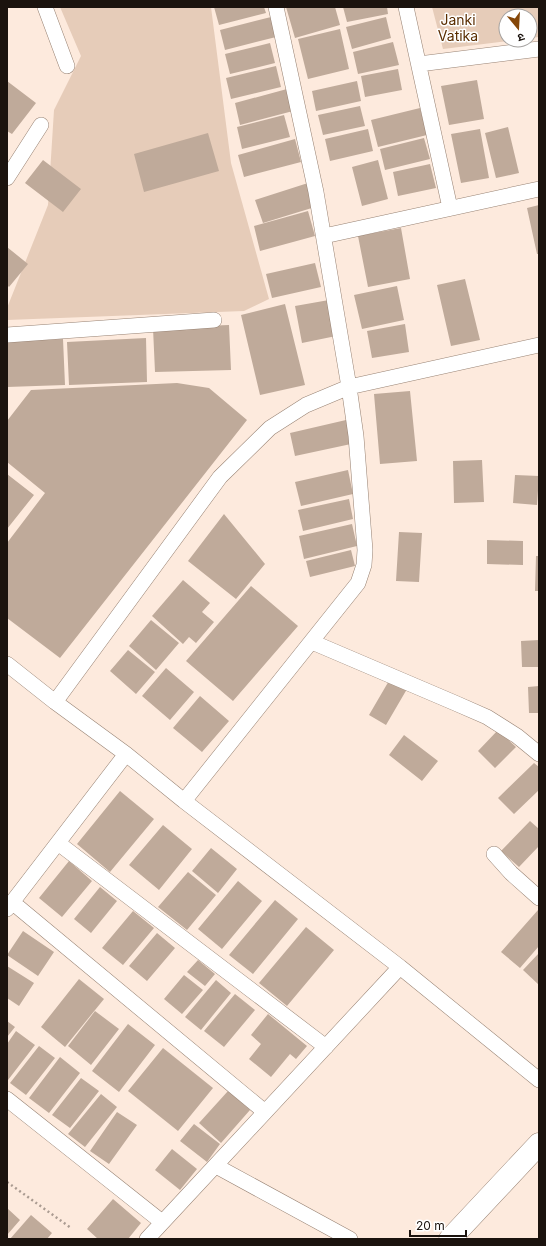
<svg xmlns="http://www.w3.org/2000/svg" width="546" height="1246" viewBox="0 0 546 1246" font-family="Inter,'Noto Sans Devanagari',sans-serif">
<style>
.green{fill:#e6ccb9}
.building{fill:#bfaa9a}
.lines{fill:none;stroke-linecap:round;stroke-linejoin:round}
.street-casing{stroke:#988374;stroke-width:16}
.secondary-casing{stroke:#988374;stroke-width:23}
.path{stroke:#aa9b91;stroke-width:2.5;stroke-dasharray:2 3;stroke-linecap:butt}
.street{stroke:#fff;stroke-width:15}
.secondary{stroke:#fff;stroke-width:22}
.labels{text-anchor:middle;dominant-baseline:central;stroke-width:3;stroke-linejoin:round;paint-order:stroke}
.park-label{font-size:14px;fill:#592c00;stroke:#fff}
</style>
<rect width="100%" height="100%" fill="#fdeadd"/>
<!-- green -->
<path class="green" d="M60 7H211L231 163 269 299 244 311 7 320V308L48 205 54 110 81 56Z
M432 7H539V37L530 38V16H506V40H516L443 49Z"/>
<!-- building -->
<path class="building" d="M214 7H264L266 13 219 25Z
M286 7H335L340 25 295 38Z
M343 7H387L388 14 347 22Z
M271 17 276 37 225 50 220 30Z
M386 17 391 38 352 49 346 27Z
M340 29 349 69 308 79 298 39Z
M393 42 399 65 358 74 353 52Z
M270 43 275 63 230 74 225 54Z
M276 66 281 87 231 99 226 78Z
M398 69 402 90 365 97 361 76Z
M477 80 484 119 449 125 441 86Z
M7 81 36 103 12 134 7 131Z
M357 81 361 101 316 111 312 91Z
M287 89 293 111 240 125 235 103Z
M360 106 365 126 323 135 318 115Z
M420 108 427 135 378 147 371 120Z
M284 115 290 137 242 149 237 127Z
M508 127 519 173 496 178 485 133Z
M368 129 373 151 330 161 325 139Z
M480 129 489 178 461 183 451 134Z
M208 133 219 171 144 192 134 154Z
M424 138 430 159 385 170 380 149Z
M295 139 301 162 244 177 238 155Z
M43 160 81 189 63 212 25 183Z
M378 160 388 199 362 206 352 167Z
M430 164 436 188 398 196 393 172Z
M308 183 315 207 263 223 255 200Z
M539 205V254H537L527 208Z
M308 211 315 236 260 251 254 226Z
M401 228 410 279 368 287 358 236Z
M7 247 28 264 9 287 7 285Z
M315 263 321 287 272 298 266 274Z
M465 279 480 340 451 346 437 285Z
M397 286 404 320 362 329 354 295Z
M329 300 336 336 302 343 295 306Z
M285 304 305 385 260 395 241 315Z
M405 324 409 352 372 358 367 331Z
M229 325 231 370 155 372 153 328Z
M146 338 147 382 69 385 67 342Z
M63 339 65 385 7 387V341Z
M177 383 209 388 247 420 60 658 7 618V543L45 493 7 462V421L31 390Z
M410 391 417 461 380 464 374 394Z
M346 420 351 444 295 456 290 433Z
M482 460 484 502 454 503 453 461Z
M348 470 353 494 301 506 295 482Z
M7 474 34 495 7 529Z
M515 475 539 476 537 505 513 503Z
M349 499 353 519 303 531 298 510Z
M224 514 265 564 236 599 188 561Z
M352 524 357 546 304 559 299 536Z
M399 532 422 533 419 582 396 581Z
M487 540 523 541V565L487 564Z
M351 550 355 566 310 577 306 561Z
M536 556H539V591H535Z
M183 580 210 603 202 612 214 622 196 643 189 637 183 644 152 616Z
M251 586 298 626 233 701 186 661Z
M151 620 179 643 156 670 129 646Z
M539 640V667H522L521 641Z
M128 650 155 672 136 694 110 671Z
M166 668 194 692 170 720 142 696Z
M390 679 407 689 386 725 369 715Z
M539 686V713H529L528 687Z
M200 696 229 721 202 752 173 728Z
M498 730 516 747 495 768 478 751Z
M404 735 438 761 422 781 389 755Z
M534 763 539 767V790L514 814 498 798Z
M120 791 154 819 110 872 77 844Z
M530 821 539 829V846L519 867 501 851Z
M163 825 192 849 159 890 129 865Z
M211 848 237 869 218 893 192 871Z
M69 861 92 881 62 917 39 898Z
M188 872 216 895 187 930 158 907Z
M238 881 262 901 222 949 198 929Z
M100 887 117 901 91 933 74 919Z
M275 900 298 919 253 974 229 955Z
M538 910 539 911V946L520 968 501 952Z
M133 911 154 928 123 965 102 948Z
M306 927 334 950 287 1006 259 983Z
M23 931 54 952 38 976 7 955Z
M157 933 175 948 147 981 129 966Z
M539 953V985L523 970Z
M198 960 215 974 205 986 187 972Z
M7 966 34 983 19 1006 7 998Z
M184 975 203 990 182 1014 164 999Z
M79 979 104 999 65 1047 41 1027Z
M216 980 231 993 201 1030 185 1017Z
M235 994 255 1010 224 1047 204 1031Z
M95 1011 119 1029 91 1065 68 1046Z
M268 1014 307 1046 296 1059 290 1054 271 1077 249 1059 261 1044 251 1035Z
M7 1021 15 1027 7 1037Z
M128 1024 155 1045 119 1092 92 1071Z
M16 1031 35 1045 8 1080 7 1044Z
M39 1046 55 1058 26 1095 10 1083Z
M163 1048 213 1088 178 1131 128 1091Z
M60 1057 80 1073 49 1113 29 1098Z
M81 1078 99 1091 70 1128 52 1115Z
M228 1091 250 1110 221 1143 199 1123Z
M101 1094 117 1107 85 1147 68 1134Z
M117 1112 137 1125 109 1164 90 1151Z
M194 1124 220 1144 207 1162 180 1141Z
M172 1149 197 1169 180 1190 155 1170Z
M113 1199 141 1223 128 1239H98L87 1229Z
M7 1208 20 1220 7 1235Z
M31 1215 52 1233 47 1239H10Z"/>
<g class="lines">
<!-- street casing -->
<g class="street-casing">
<path id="street" d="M45 7 67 66
M406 7 450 208
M419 64 539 49
M7 178 41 125
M324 236 539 189
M7 335 214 320
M312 642 455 703 487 717 517 736 539 754
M7 664 55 702 126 754 184 801 400 967 539 1080
M55 702 220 477 270 428 306 405 349 387 539 345
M184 801 358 583 364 565 365 550 356 436 349 387 316 192 276 7
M58 843 326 1047
M494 854 511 873 539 898
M12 902 265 1112
M7 909 126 754
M7 1099 162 1222
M216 1166 350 1239
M147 1239 400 967"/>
</g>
<!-- secondary casing -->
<g class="secondary-casing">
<path id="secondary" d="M450 1239 539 1144"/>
</g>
<!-- path -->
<path class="path" d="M7 1182 71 1228"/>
<!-- street -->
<use href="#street" class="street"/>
<!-- secondary -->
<use href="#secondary" class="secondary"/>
</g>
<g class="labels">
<!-- park labels -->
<g class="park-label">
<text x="458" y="19">Janki<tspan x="458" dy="16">Vatika</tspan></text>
</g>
</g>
<!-- border -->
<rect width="546" height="1246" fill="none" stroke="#1b130e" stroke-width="16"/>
<!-- north arrow -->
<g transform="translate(518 28) rotate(162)"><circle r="19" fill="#ffffff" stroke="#a4a19f"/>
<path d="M0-3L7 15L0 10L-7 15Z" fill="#854709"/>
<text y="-6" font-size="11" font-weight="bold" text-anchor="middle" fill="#1b130e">उ</text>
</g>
<!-- scale -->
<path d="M410 1230v6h56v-6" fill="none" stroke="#1b130e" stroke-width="2"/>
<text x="416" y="1230" font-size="12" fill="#1b130e" stroke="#ffffff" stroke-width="3" paint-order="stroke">20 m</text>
</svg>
